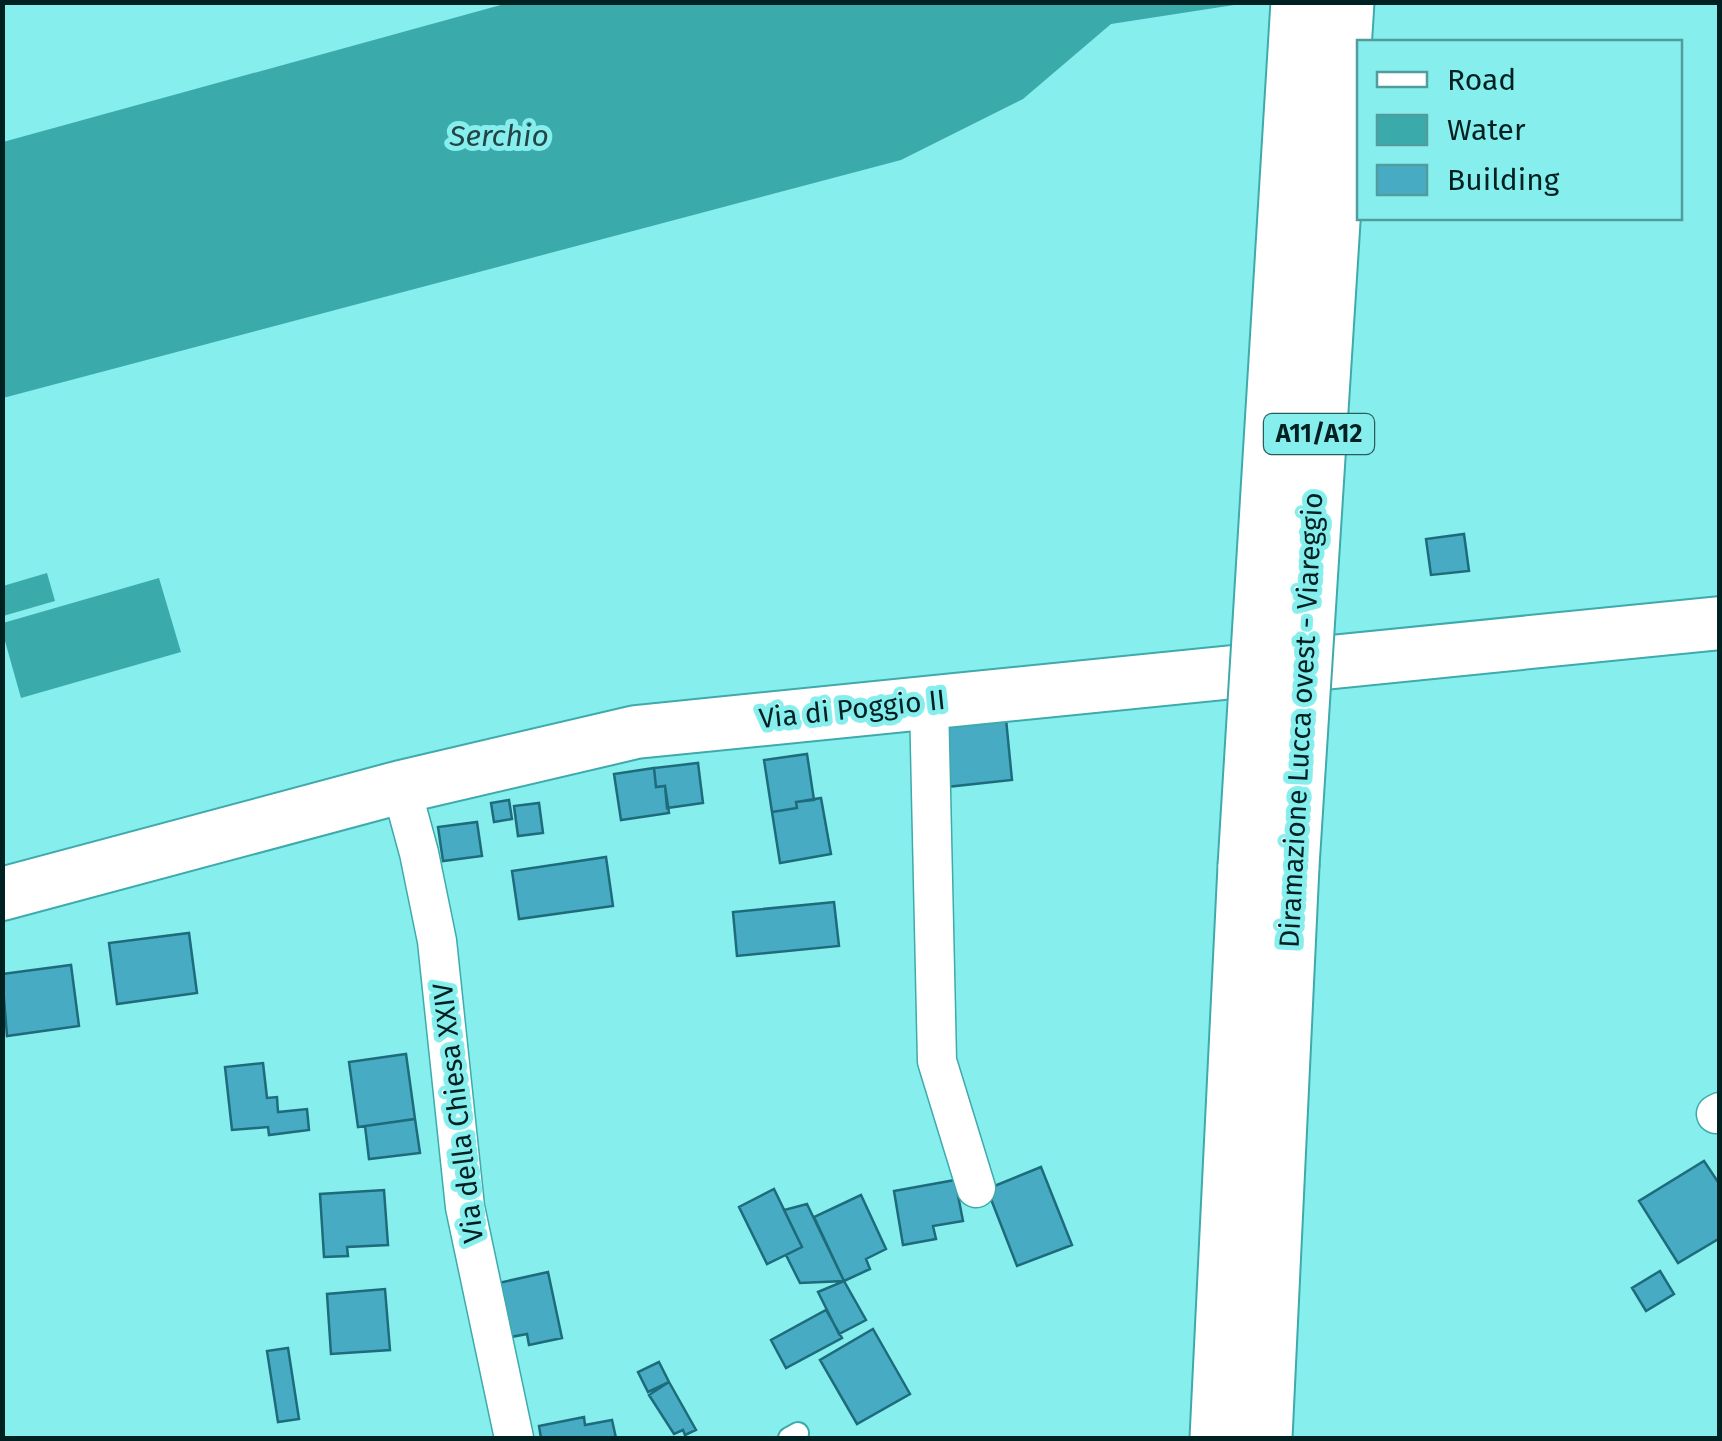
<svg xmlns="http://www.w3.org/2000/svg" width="1722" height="1441" viewBox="0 0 1722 1441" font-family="'Fira Sans',sans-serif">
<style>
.water{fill:#3baaab}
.building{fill:#47acc3;stroke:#1d6b7b;stroke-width:2.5}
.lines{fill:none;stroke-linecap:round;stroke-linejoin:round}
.lane-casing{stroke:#3faaab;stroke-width:24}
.street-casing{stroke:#3faaab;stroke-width:41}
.secondary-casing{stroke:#3faaab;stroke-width:56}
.highway-casing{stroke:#3faaab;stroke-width:59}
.lane{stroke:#fff;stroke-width:20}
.street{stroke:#fff;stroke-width:38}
.secondary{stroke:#fff;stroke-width:52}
.highway{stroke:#fff;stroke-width:55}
.highway-bridge-casing{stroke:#3faaab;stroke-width:59;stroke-linecap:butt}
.highway-bridge{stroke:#fff;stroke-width:55}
.labels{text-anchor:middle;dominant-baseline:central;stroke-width:10;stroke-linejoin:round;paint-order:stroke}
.shield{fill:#87eeee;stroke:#285e5e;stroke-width:2.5}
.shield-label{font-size:25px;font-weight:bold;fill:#002121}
.street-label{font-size:28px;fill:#002121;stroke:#87eeee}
.water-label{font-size:30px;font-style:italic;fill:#244545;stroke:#87eeee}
</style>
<rect width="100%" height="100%" fill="#87eeee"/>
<!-- water -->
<path class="water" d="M508 3V2L1247 3 1111 24 1023 99 901 160 3 398V142Z
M47 573 55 601 3 616V586Z
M159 578 181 652 21 698 3 634V623Z"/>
<!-- building -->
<path class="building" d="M1464 534 1469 571 1431 575 1426 539Z
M1006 719 1012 780 946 787 940 725Z
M807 754 814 800 796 802 797 808 772 812 764 760Z
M698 763 703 803 667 808 665 786 656 787 654 768Z
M654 768 656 787 665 786 669 813 621 820 614 774Z
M821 798 831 854 780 863 772 812 797 808 796 802Z
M509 800 512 819 494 822 491 803Z
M539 803 543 833 518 836 514 806Z
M477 822 482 856 443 861 438 827Z
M606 857 613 906 519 919 512 871Z
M834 902 839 946 737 956 733 912Z
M189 933 197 993 117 1004 109 943Z
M71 965 79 1026 7 1036 2 974Z
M406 1054 415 1119 358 1127 349 1062Z
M263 1063 267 1098 277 1097 278 1112 307 1109 309 1130 269 1135 268 1127 232 1130 225 1067Z
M415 1119 420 1153 369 1159 365 1126Z
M1704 1161 1720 1185V1238L1678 1263 1639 1201Z
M1041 1167 1072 1245 1017 1266 987 1189Z
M955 1180 963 1221 933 1226 936 1239 903 1245 894 1191Z
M774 1189 802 1247 767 1264 739 1207Z
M384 1190 388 1245 347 1247 348 1256 324 1257 320 1194Z
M861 1195 886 1249 866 1259 870 1269 844 1281 814 1217Z
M807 1204 844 1281 800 1283 786 1255 802 1247 784 1210Z
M1660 1271 1674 1294 1646 1311 1632 1288Z
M548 1272 562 1338 529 1345 527 1334 506 1338 494 1284Z
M844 1281 866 1320 839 1334 818 1292Z
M385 1289 390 1350 331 1354 327 1294Z
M826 1310 842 1338 786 1368 771 1340Z
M873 1329 910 1394 857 1424 820 1360Z
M288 1348 299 1419 278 1422 267 1351Z
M659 1362 669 1382 648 1392 638 1372Z
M669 1382 696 1430 685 1435 683 1430 674 1434 649 1395Z
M584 1417 585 1425 612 1420 616 1438H541L539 1426Z"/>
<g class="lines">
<!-- lane casing -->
<g class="lane-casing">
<path id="lane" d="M789 1438 798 1433"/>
</g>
<!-- street casing -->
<g class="street-casing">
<path id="street" d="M929 701 937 1061 976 1188
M401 787 419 853 437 941 465 1207 514 1438
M1716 1114 1720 1112"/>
</g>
<!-- secondary casing -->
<g class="secondary-casing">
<path id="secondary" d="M2 894 401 787 636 732 1720 623"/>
</g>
<!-- highway casing -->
<g class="highway-casing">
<path id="highway" d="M1218 1438 1246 866
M1264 1438 1291 866"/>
</g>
<!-- lane -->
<use href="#lane" class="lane"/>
<!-- street -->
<use href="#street" class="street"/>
<!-- secondary -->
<use href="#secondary" class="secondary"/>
<!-- highway -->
<use href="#highway" class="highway"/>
<!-- highway-bridge casing -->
<g class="highway-bridge-casing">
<path id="highway-bridge" d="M1246 866 1299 2
M1291 866 1346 2"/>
</g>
<!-- highway-bridge -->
<use href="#highway-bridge" class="highway-bridge"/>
</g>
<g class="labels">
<!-- shield labels -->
<rect class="shield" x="1264" y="414" width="110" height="40" rx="8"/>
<g class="shield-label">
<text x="1319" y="434">A11/A12</text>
</g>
<!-- street labels -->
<g class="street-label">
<text transform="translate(852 709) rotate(-6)">Via di Poggio II</text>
<text transform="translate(1301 720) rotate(-87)">Diramazione Lucca ovest - Viareggio</text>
<text transform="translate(458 1113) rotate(-97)">Via della Chiesa XXIV</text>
</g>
<!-- water labels -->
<g class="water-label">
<text x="499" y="136">Serchio</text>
</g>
</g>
<!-- border -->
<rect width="1722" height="1441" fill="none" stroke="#002121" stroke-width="10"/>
<!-- legend -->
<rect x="1357" y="40" width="325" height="180" fill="#87eeee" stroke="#519c9c" stroke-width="2.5"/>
<rect x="1377" y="72" width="50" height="15" fill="#ffffff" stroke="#519c9c" stroke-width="2.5"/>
<text x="1447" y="90" font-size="30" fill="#002121">Road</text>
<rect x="1377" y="115" width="50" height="30" fill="#3baaab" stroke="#519c9c" stroke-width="2.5"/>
<text x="1447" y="140" font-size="30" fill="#002121">Water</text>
<rect x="1377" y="165" width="50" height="30" fill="#47acc3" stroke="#519c9c" stroke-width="2.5"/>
<text x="1447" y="190" font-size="30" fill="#002121">Building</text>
</svg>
